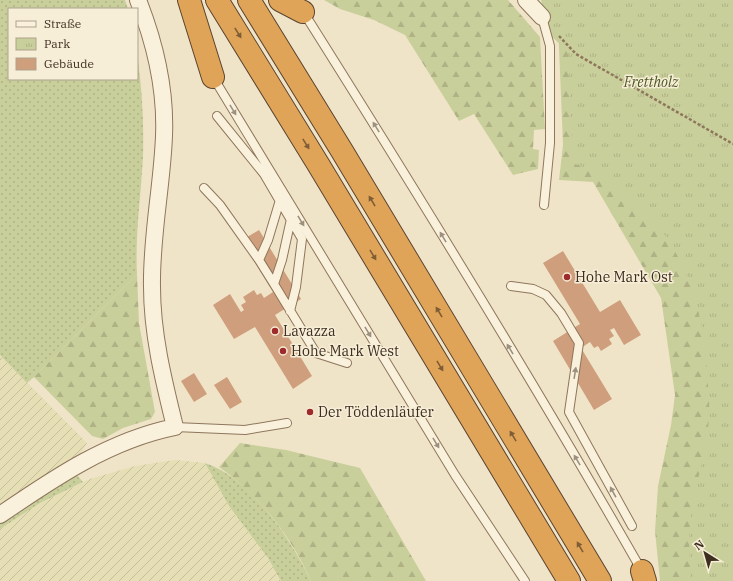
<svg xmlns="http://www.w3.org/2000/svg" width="733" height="581" viewBox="0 0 733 581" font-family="'IBM Plex Serif',serif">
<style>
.farmland{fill:url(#farmland-furrows)}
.grass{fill:url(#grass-dots)}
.forest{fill:url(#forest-firs)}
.park{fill:url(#park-tufts)}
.building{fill:#cf9f7d}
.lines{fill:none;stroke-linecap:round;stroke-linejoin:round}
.lane-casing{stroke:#8d765c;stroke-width:10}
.street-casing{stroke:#8d765c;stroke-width:18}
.highway-casing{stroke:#5b4430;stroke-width:24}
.path{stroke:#8d765c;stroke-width:2.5;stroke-dasharray:3 2;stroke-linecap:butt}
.lane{stroke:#faf1dc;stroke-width:8}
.street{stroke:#faf1dc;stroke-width:16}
.highway{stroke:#e0a458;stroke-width:22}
.oneway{fill:#7e5d36}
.oneway2{fill:#9c907e}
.poi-dot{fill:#9e2a2b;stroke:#f7eed8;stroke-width:1.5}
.labels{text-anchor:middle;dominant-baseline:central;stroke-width:3;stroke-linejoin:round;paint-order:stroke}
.park-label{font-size:14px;font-style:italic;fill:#4d5a26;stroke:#f7eed8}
.poi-label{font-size:14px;fill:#3d2e20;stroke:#f7eed8;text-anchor:start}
</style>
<defs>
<pattern id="farmland-furrows" width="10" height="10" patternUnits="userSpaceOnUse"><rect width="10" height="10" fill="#e6deb5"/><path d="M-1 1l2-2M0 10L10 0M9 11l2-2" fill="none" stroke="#c6bf9b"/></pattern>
<pattern id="grass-dots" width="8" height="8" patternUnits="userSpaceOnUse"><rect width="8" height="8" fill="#c9cf9b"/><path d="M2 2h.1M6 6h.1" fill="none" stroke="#aeb285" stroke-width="1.8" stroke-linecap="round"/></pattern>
<pattern id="forest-firs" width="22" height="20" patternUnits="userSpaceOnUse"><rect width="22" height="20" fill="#c9cf9b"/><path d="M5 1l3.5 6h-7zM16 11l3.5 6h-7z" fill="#aeb285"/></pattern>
<pattern id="park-tufts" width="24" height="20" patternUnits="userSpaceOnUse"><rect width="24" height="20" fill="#c9cf9b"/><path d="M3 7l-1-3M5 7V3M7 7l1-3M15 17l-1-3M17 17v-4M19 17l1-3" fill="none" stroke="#aeb285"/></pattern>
</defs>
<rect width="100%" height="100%" fill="#f0e4c8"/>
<!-- farmland -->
<path class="farmland" d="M0 355 87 443 81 453 0 506Z
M175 460 205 463 229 506 268 558 281 581H0V529L40 503 90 479 135 466Z"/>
<!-- grass -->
<path class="grass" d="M0 0H125L128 9H9V79H137V53C142 87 144 121 143 156 141 196 135 235 137 274L34 377 27 383 0 355Z
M205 463C251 478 291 539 311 581H281L268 558 229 506Z
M75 473 83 482 40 503 0 529V521Z"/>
<!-- forest -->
<path class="forest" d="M324 0H508L540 37 545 129 534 130 533 149 539 150 538 169 513 175 474 114 459 121 405 35 374 20 340 9Z
M557 0H733V581H660L655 531 658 486 671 425 675 395 661 298 593 182 559 180 563 145Z
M137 274 139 323 155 412 151 419 123 428 103 439 92 436 34 377Z
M240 443 286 450 360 468 426 581H311C291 536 259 495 219 467Z"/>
<!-- park -->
<path class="park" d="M541 0H733V581H691C690 562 688 543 690 524 694 489 706 455 709 419 710 403 708 387 707 371 702 277 663 201 573 163L568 52 549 34Z"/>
<!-- building -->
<path class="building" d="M259 230 301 299 275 315 312 376 293 389 255 327 234 339 213 305 230 294 241 312 244 310 241 305 246 302 243 297 254 290 257 295 261 293 264 298 273 292 242 240Z
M563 251 600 312 620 300 641 335 624 345 614 328 610 330 614 336 609 339 612 344 601 351 598 346 594 348 590 342 581 348 612 399 594 410 553 341 580 324 543 263Z
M194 373 207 394 194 402 181 381Z
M227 377 242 402 230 409 214 385Z"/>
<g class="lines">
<!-- lane casing -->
<g class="lane-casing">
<path id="lane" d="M304 13C420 197 534 382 642 571
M542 17 550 46V143L544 205
M213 77 455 475 525 581
M217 116 264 174 302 239 296 287 290 311
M204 188 220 205 259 260
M291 219 282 260 274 284 316 353 347 363
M274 284 259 260 268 240 280 200
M511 286 533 289 546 295 561 313 579 343 569 412 632 526
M175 427 245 430 287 423"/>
</g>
<!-- street casing -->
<g class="street-casing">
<path id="street" d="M526 0 542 17
M0 515C54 478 110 440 175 427 164 382 152 335 152 287 151 236 162 187 164 136 166 89 155 43 138 0"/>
</g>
<!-- highway casing -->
<g class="highway-casing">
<path id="highway" d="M189 0 213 77
M217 0 318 164 569 581
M249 0 342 151 600 581
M280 0 303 12
M642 571 645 581"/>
</g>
<!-- path -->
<path class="path" d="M559 36 576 54 733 144"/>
<!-- lane -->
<use href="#lane" class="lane"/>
<!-- street -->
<use href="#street" class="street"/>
<!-- highway -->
<use href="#highway" class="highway"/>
</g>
<!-- one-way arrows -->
<defs><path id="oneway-solid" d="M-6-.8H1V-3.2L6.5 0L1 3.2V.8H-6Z"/></defs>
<g class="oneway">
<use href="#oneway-solid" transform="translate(238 33) rotate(58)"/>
<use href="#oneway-solid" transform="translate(306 144) rotate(58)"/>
<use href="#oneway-solid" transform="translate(372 201) rotate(-121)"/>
<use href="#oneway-solid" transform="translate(373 255) rotate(59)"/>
<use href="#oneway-solid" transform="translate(439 312) rotate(-121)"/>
<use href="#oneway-solid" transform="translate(440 366) rotate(59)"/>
<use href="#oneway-solid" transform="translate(513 436) rotate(-121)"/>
<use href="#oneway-solid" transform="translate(580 547) rotate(-120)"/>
</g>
<g class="oneway2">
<use href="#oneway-solid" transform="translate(233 110) rotate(59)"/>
<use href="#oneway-solid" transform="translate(376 127) rotate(-122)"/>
<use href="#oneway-solid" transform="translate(301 221) rotate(59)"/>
<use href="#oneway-solid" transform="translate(443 237) rotate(-121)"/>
<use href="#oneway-solid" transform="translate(368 332) rotate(59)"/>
<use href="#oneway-solid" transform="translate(510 349) rotate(-121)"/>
<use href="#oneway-solid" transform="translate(575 373) rotate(-81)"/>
<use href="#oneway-solid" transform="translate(436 443) rotate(59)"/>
<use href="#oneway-solid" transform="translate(577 460) rotate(-121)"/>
<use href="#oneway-solid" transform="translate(613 492) rotate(-119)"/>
</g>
<!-- markers -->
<g class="poi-dot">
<circle cx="567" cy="277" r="4"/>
<circle cx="275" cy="331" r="4"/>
<circle cx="283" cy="351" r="4"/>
<circle cx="310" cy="412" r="4"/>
</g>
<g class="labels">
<!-- park labels -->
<g class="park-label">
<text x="651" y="82">Frettholz</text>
</g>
<!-- poi labels -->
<g class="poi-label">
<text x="575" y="277">Hohe Mark Ost</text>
<text x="283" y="331">Lavazza</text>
<text x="291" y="351">Hohe Mark West</text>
<text x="318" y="412">Der Töddenläufer</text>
</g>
</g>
<!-- legend -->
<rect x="8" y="8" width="130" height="72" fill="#f7eed8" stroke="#ada18e"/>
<rect x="16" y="21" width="20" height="6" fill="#faf1dc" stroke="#ada18e"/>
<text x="44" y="28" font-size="12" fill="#3d2e20">Straße</text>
<rect x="16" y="38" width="20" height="12" fill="url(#park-tufts)" stroke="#ada18e"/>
<text x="44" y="48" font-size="12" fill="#3d2e20">Park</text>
<rect x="16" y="58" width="20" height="12" fill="#cf9f7d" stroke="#ada18e"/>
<text x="44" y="68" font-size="12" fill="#3d2e20">Gebäude</text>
<!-- north arrow -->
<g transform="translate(705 553) rotate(323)" stroke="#f7eed8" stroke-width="3" paint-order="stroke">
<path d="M0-3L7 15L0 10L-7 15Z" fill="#3d2e20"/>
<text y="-6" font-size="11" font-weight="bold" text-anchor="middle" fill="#3d2e20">N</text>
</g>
</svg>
